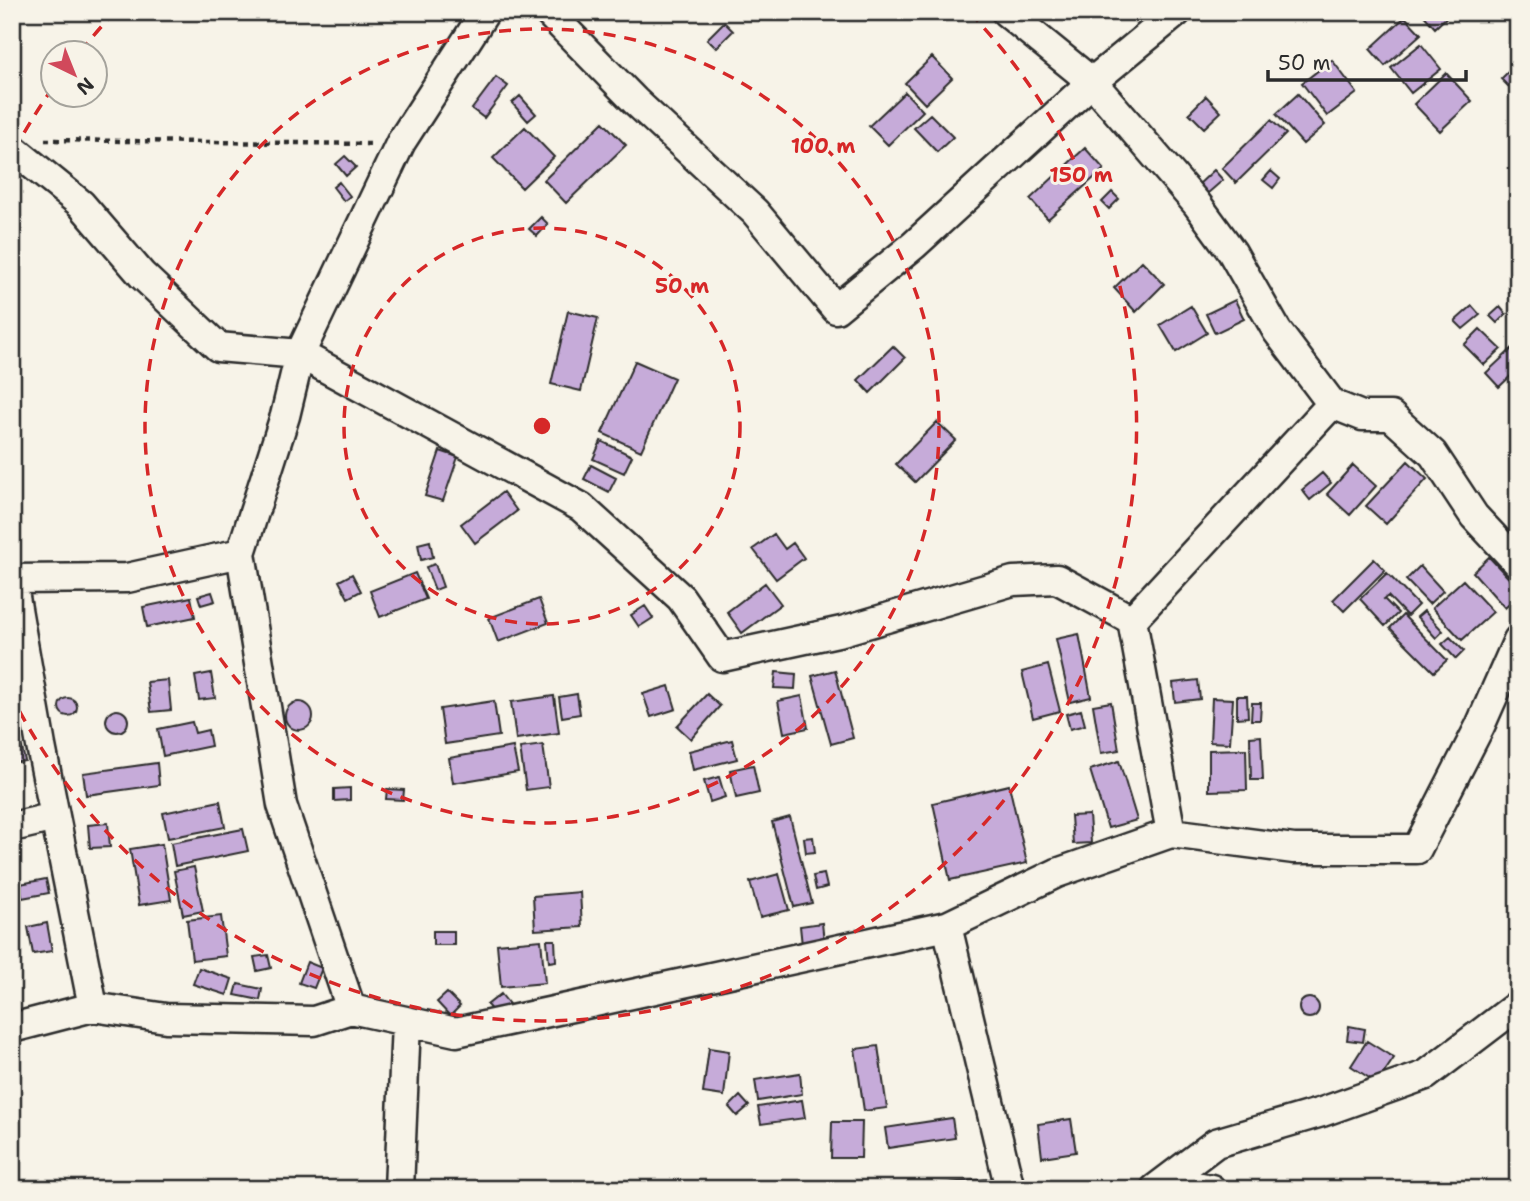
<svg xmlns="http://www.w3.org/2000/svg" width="1530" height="1201" viewBox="0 0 1530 1201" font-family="'Shantell Sans',sans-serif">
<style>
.building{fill:#c6abd9;stroke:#2b2b2b;stroke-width:2}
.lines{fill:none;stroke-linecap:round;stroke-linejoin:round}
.street-casing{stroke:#2b2b2b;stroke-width:33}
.path{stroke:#2b2b2b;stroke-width:4.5;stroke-dasharray:5 5;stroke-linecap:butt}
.street{stroke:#f7f3e8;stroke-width:28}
.ring{fill:none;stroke:#d62828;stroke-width:3.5;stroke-dasharray:12 9}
.centre{fill:#d62828;stroke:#f7f3e8;stroke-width:3.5}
.ring-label{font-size:21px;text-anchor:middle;font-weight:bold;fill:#d62828;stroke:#f7f3e8;stroke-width:6;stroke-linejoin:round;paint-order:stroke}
</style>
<rect width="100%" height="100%" fill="#f7f3e8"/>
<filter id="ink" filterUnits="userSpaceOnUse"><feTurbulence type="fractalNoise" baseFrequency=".0143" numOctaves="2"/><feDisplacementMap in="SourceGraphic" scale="14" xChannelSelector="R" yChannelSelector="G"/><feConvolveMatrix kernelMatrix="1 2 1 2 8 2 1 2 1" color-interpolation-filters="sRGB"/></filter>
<g filter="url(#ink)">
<!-- building -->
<path class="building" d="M1421 12H1452L1435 28Z
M1405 17 1421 34 1385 66 1370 49Z
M724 22 733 31 716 48 707 39Z
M1421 44 1441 69 1411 93 1391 68Z
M932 57 952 78 925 104 905 83Z
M1332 60 1357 93 1327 116 1302 83Z
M1518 62V96L1501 79Z
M1446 73 1472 101 1440 131 1414 104Z
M496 77 508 86 484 118 472 109Z
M905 92 923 111 888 145 869 126Z
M1298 94 1325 125 1303 144 1276 114Z
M520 96 536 114 528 121 512 103Z
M1206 96 1221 112 1204 128 1189 113Z
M930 114 953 137 937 152 914 128Z
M1271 120 1286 134 1236 183 1222 168Z
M603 122 626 145 566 203 544 180Z
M525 127 554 157 522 188 493 158Z
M1085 148 1104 169 1048 219 1030 199Z
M345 156 356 167 346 176 336 164Z
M1214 170 1223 180 1207 194 1198 185Z
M1271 171 1280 179 1273 188 1263 180Z
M339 182 350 196 344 201 333 187Z
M1112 192 1119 199 1109 209 1102 202Z
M541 217 548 224 537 236 529 229Z
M1142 261 1164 284 1136 312 1114 288Z
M1235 300 1244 319 1215 333 1206 314Z
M1191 306 1207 333 1176 352 1160 325Z
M1472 306 1480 315 1463 329 1455 321Z
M1500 307 1506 314 1497 323 1490 316Z
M568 311 598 318 581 391 551 384Z
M1480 329 1501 349 1484 365 1464 345Z
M1518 343V369L1499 387 1486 373Z
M893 346 905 358 870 393 858 380Z
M635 361 674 378 641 451 602 433Z
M937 422 956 440 915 482 896 464Z
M601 441 632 456 624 473 593 459Z
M440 451 458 457 443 501 425 496Z
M1408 461 1427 479 1386 524 1366 506Z
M591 465 616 478 609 492 584 479Z
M1353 465 1376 486 1350 515 1327 494Z
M1322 473 1331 483 1310 500 1302 490Z
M503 492 517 511 475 543 461 524Z
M774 534 785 549 793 543 804 558 776 579 753 549Z
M430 541 433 557 421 560 418 544Z
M1489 557 1518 588V596L1505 608 1473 572Z
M1374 559 1385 570 1344 611 1333 600Z
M435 564 443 587 435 590 426 567Z
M1420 566 1443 591 1429 604 1406 580Z
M415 573 426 599 380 617 370 591Z
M1387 573 1418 605 1407 616 1388 596 1384 599 1398 613 1385 626 1360 599Z
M352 574 361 591 348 598 339 581Z
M1463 580 1493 612 1462 640 1432 608Z
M765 583 781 604 742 633 727 612Z
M212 592 215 601 201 605 198 596Z
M191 597 195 617 147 627 143 607Z
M539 599 548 623 498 642 489 618Z
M645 606 653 618 639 627 631 615Z
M1424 611 1443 631 1436 638 1417 617Z
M1403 615 1447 660 1434 672 1390 628Z
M1079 634 1091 697 1070 702 1056 639Z
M1450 637 1464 651 1456 659 1442 644Z
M1048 665 1060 711 1033 718 1022 672Z
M835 670 853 738 831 744 812 676Z
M776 672 796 674 795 689 774 688Z
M211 673 215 698 199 700 195 676Z
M168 680 171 710 151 712 147 682Z
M1198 680 1200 699 1175 702 1173 683Z
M669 686 676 709 651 717 643 694Z
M577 694 580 714 562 717 559 697Z
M707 694 720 706 691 739 677 726Z
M554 696 559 733 516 739 511 702Z
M802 696 808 728 784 733 778 701Z
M1237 696H1247L1248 717 1237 718Z
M59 707a9 9 0 1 1 18 0a9 9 0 1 1-18 0Z
M1212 698 1233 699 1230 743 1210 742Z
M494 701 499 736 445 744 440 709Z
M285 716a14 14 0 1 1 28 0a14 14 0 1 1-28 0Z
M1111 702 1119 750 1101 753 1093 705Z
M1252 703H1261L1260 720H1251Z
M106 721a11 11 0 1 1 22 0a11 11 0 1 1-22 0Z
M1081 710 1085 725 1070 729 1066 714Z
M192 722 195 733 208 730 211 746 163 756 158 729Z
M1261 736 1263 780H1251L1250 737Z
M732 740 737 759 693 770 689 751Z
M21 744 25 761 12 763V746Z
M543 745 549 787 526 790 520 748Z
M513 747 518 772 453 783 449 758Z
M1246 749 1247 790 1209 791V750Z
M1119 761 1137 820 1108 828 1090 770Z
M157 763 159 785 86 795 83 773Z
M753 765 759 793 736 798 730 770Z
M719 777 725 797 710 802 704 781Z
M1009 785 1027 863 950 880 933 803Z
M350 788V800L334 801V789Z
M387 789 404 790 403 800 386 799Z
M220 801 225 827 168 838 163 813Z
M1089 815 1091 843 1073 844 1071 816Z
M790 817 812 903 794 907 772 822Z
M108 823 110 847 90 848 88 825Z
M243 829 248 851 175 866 171 843Z
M813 837 815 852 806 853 804 838Z
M162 844 171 900 139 905 130 849Z
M194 867 203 911 183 915 174 871Z
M779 874 789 910 760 917 750 882Z
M824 874 827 887 816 890 813 876Z
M46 879 49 893 22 898 20 884Z
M12 887 20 931 12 933Z
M580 892 582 927 535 930 533 896Z
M221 916 226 956 192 960 187 920Z
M47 923 52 951 33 954 28 927Z
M822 923 824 942 802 945 800 926Z
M433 931H454V945H433Z
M541 940 545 983 501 987 497 944Z
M547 940H555L556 961 549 962Z
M268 955 271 968 257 971 254 957Z
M307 962 322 968 314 988 299 983Z
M199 968 232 979 227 995 193 984Z
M238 984 262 989 260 1000 235 995Z
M447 993 460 1006 450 1016 437 1002Z
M501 994 513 1009 500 1020 487 1005Z
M1299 1008a10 10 0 1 1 20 0a10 10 0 1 1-20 0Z
M1349 1026 1365 1029 1363 1042 1347 1040Z
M1367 1041 1394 1058 1377 1083 1351 1066Z
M878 1046 887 1108 864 1111 855 1049Z
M709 1048 729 1051 724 1096 703 1093Z
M800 1073 802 1094 758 1101 755 1080Z
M740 1096 749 1106 737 1116 729 1107Z
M802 1100 805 1118 761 1124 758 1107Z
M952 1118 955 1138 888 1148 885 1128Z
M1071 1119 1076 1152 1042 1157 1038 1124Z
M832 1122H862L861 1158H831Z
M989 1179 990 1189H917V1186Z"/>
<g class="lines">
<!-- street casing -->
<g class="street-casing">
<path id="street" d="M548 12 635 101 755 212 836 309 914 245 1092 82 1177 12
M1006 12 1092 82 1197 204 1232 252 1277 331 1332 404 1362 416H1391L1433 454 1474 516 1518 563
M12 148 81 204 142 275 218 347 300 354 581 507 681 598 722 657 842 631 1013 581 1057 579 1132 620
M12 579 127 578 241 553
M12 580 41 746 93 1007
M1132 620 1332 404
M1132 620 1171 833
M12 827 55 817
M947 926 1010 1189
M351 1009 282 805 241 553 285 416 300 354 401 142 485 12
M12 1028 93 1007 166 1018 314 1021 351 1009 456 1032 947 926 1057 873 1171 833 1294 849H1417L1480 726 1518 640
M1167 1180 1211 1189
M399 1189 406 1022
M1155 1189 1216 1143 1322 1112 1426 1075 1518 1005"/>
</g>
<!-- path -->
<path class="path" d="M45 140 372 144"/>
<!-- street -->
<use href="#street" class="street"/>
</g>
</g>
<!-- distance rings -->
<g class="ring">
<circle cx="542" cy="426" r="198"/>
<circle cx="542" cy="426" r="397"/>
<path d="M14 151A595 595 0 0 1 52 89M80 52A595 595 0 0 1 114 13M970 13A595 595 0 1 1 14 701"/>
</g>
<circle cx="542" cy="426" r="10" class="centre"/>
<g class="ring-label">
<text x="823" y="153">100 m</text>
<text x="1081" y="182">150 m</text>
<text x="682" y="293">50 m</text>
</g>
<!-- margin -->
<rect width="1530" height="1201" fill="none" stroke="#f7f3e8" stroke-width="42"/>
<rect x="21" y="21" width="1488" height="1159" fill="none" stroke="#2b2b2b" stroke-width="2.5" filter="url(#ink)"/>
<!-- north arrow -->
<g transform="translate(74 74) rotate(137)"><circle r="33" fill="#f7f3e8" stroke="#a5a39c" stroke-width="2"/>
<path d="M0-5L12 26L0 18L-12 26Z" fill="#d1495b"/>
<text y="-10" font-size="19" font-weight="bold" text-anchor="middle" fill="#2b2b2b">N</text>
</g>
<!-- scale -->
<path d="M1268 70v10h198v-10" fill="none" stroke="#2b2b2b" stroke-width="3.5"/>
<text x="1278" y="70" font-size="21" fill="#2b2b2b" stroke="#f7f3e8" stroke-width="5" paint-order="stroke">50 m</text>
</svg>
